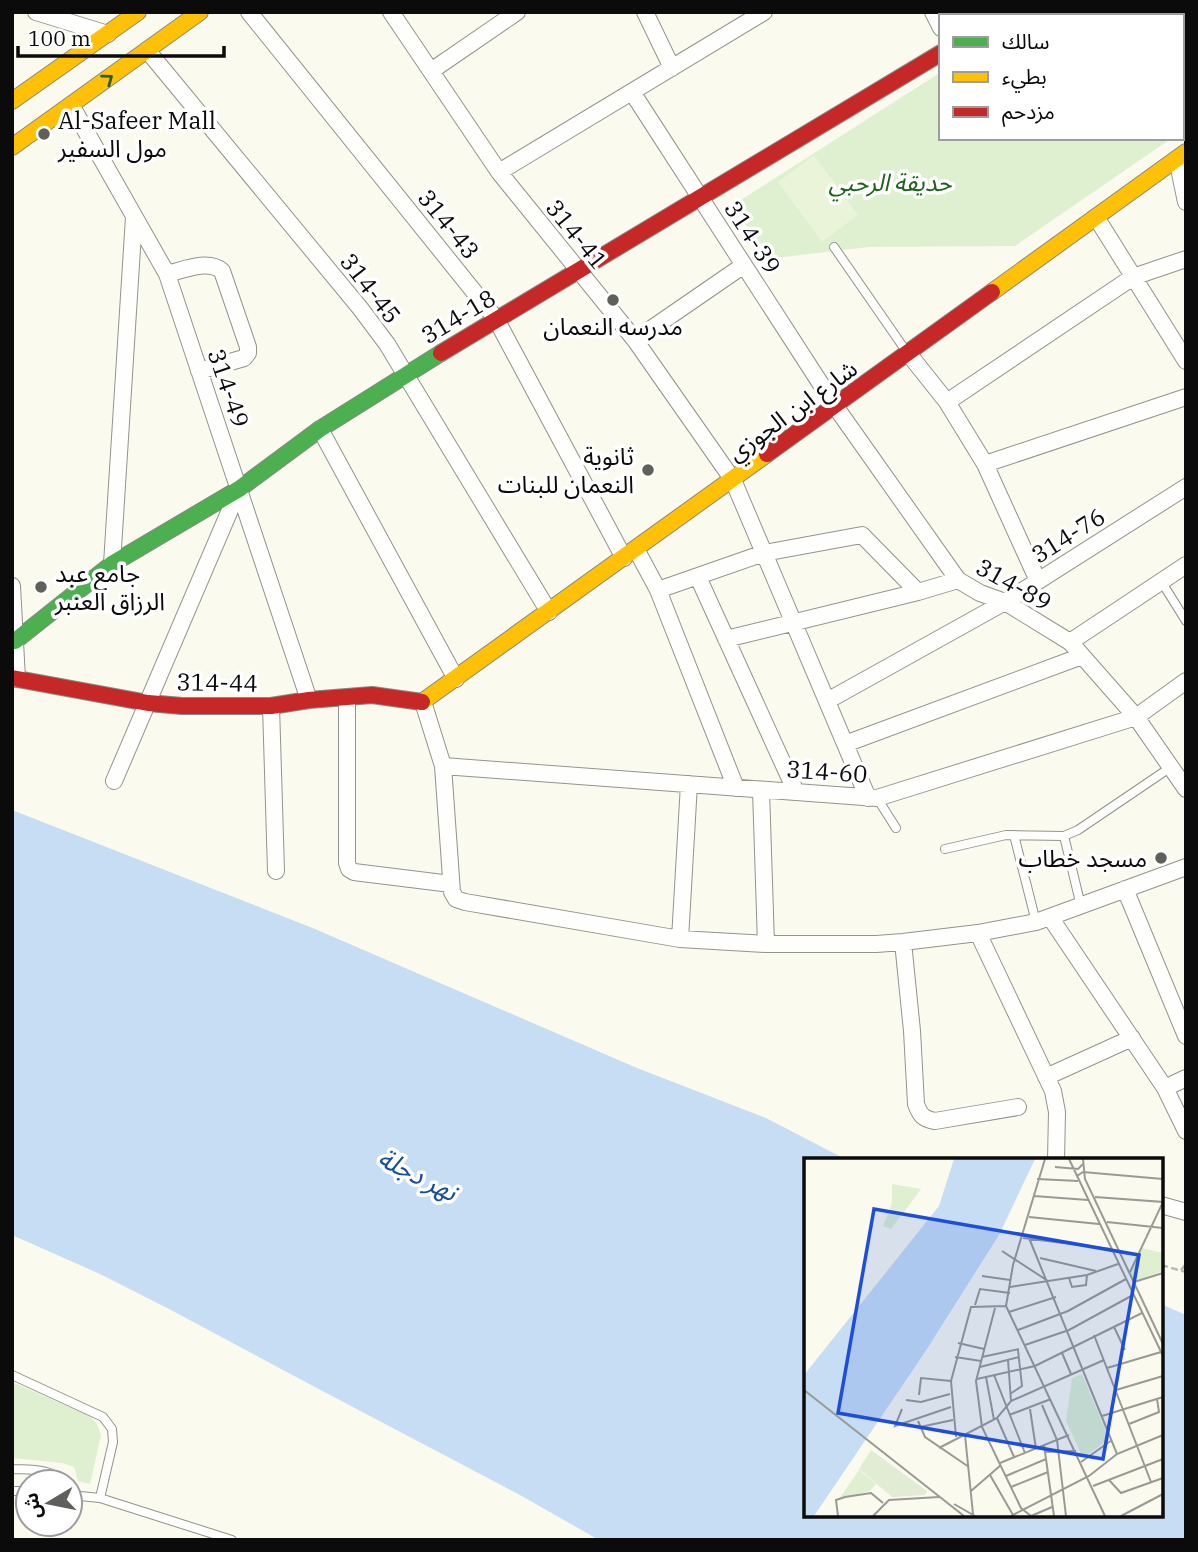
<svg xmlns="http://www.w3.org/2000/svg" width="1198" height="1552" viewBox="0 0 1198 1552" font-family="'IBM Plex Serif','Noto Sans Arabic',serif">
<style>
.green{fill:#def0cf}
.pitch{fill:#e9f4d8}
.water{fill:#c6ddf4}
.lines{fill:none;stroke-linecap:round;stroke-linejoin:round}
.lane-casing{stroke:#93938e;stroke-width:10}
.street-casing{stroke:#93938e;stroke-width:18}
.fast-casing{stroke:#898984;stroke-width:18}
.slow-casing{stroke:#898984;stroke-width:18}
.jam-casing{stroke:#898984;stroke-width:18}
.path{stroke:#b7b7b5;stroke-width:2.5;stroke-dasharray:7 3.5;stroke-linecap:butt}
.lane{stroke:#fefefd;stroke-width:8}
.street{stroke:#fefefd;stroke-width:16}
.fast{stroke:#4caf50;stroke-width:16}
.slow{stroke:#ffc107;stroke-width:16}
.jam{stroke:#c62828;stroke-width:16}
.oneway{stroke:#2c5d2e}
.poi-dot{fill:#5f5f5b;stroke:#fff;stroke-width:2.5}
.labels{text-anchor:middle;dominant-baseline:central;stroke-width:7;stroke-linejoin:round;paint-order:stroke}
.poi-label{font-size:24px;fill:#0b0b0b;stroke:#fff;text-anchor:start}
.park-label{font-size:24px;font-style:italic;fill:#20621d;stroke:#fff}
.street-label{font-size:24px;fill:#0b0b0b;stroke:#fff}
.water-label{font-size:26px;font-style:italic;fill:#164d9c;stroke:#fff}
.inset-road{fill:none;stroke:#9a9a94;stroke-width:2}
.view{fill:#1d4ed8;fill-opacity:0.15;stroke:#1d4ed8;stroke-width:3.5}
.inset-edge{fill:none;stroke:#0b0b0b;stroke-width:3.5}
</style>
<rect width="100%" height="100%" fill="#fafaef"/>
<!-- green -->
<path class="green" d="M941 72V138H1172L1015 246 869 247 766 259 733 205Z
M12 1382 91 1417 97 1424 101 1435 90 1484 78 1481 74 1467 62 1463 12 1458Z"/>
<!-- pitch -->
<path class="pitch" d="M814 155 858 215 822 242 778 182Z"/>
<!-- water -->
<path class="water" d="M12 810 315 929 637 1068 766 1118 847 1160H806V1515H1161V1304L1186 1315V1540H599L520 1495 313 1386 171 1310 100 1274 12 1235Z"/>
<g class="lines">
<!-- lane casing -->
<g class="lane-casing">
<path id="lane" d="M834 247 906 351
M1161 581 1186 621
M877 798 896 828
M1014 835 1036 922
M1064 836 1081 906
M945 849 1006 835 1064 836 1078 830 1171 767
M12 1375 103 1417 112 1429 113 1442 100 1498
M12 1469C31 1470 50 1468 64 1482
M12 1491H28
M70 1495 100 1498 232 1540"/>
</g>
<!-- street casing -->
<g class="street-casing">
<path id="street" d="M36 12 108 34
M249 12 496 319 624 558
M391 12 499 172 635 340 733 480 868 798
M645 12 672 68
M933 12 941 28
M1126 12 1129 16
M1002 16 1008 12
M147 50 360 308 387 344 549 612
M1182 68 1186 72
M431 71 517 12
M632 92 835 406 958 580 980 593 1005 602 1070 642 1136 717 1186 789
M71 105 167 274 309 700
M1177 159 1186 202
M499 172 764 12
M1096 217 1186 361
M167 274C183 270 208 259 222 271L248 347V353L244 358 199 371
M635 340 744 265
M908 353 947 402 985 464 1038 581
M947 402 1133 277 1186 259
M320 429 456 679
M985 464 1186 397
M636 549 658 590 736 788
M112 564 134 217
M698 577 796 792
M12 586 17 679
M658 590 764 553 862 535 918 592
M726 639 918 592 958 580
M1070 642 1186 565
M347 697V863L349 869 354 872 451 884
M827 701 1005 602 1186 487
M423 702 443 766 452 892 456 899 465 902 680 939 766 944H876L903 942 978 933 1036 922 1186 867
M271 706 276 871
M845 744 1082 656
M443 766 877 798 1136 717 1186 681
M114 781 239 489
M761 790 766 944
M1125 889 1186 1036
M1050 917 1165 1088 1186 1131
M978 933 1053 1091 1057 1112 1056 1160
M680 939 689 784
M903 942 912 1031 916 1104C920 1115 923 1119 935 1121L1018 1107
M1046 1077 1132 1038
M1165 1088 1186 1078
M1161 1205 1186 1212"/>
</g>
<!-- fast casing -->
<g class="fast-casing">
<path id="fast" d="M15 641 112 564 239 489 320 429 441 353"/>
</g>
<!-- slow casing -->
<g class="slow-casing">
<path id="slow" d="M12 101 138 12
M12 147 200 12
M992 292 1186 152
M422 702 767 454"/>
</g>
<!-- jam casing -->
<g class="jam-casing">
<path id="jam" d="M441 353 941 53
M767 454 992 292
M12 678 148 703 182 706H271L309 700 372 695 422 702"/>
</g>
<!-- path -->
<path class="path" d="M1161 1265 1186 1272
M1181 1270 1186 1264"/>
<!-- lane -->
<use href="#lane" class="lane"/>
<!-- street -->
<use href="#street" class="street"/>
<!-- fast -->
<use href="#fast" class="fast"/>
<!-- slow -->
<use href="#slow" class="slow"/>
<!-- jam -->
<use href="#jam" class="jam"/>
</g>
<!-- one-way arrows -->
<defs><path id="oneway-chevron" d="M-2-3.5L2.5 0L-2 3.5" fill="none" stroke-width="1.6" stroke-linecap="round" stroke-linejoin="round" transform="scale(1.75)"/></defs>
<use class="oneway" href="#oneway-chevron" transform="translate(108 79) rotate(-36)"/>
<!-- markers -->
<g class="poi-dot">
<circle cx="44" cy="134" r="7"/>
<circle cx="613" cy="300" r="7"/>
<circle cx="648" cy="470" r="7"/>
<circle cx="41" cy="587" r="7"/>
<circle cx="1161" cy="858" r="7"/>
</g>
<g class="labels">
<!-- poi labels -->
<g class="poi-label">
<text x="58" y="120">Al-Safeer Mall<tspan x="58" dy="28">مول السفير</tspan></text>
<text x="613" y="326" text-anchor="middle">مدرسه النعمان</text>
<text x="634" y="456" text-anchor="end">ثانوية<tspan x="634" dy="28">النعمان للبنات</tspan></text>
<text x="55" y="573">جامع عبد<tspan x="55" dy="28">الرزاق العنبر</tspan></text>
<text x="1147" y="858" text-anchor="end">مسجد خطاب</text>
</g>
<!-- park labels -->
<g class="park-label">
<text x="890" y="182">حديقة الرحبي</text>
</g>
<!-- street labels -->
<g class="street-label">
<text transform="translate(449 224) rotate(51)">314-43</text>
<text transform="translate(577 234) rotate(51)">314-41</text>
<text transform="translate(753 237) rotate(57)">314-39</text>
<text transform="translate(371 288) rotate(52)">314-45</text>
<text transform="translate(458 316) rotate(-31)">314-18</text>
<text transform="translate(229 388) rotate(71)">314-49</text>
<text transform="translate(792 410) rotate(-36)">شارع ابن الجوزي</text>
<text transform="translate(1068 535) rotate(-32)">314-76</text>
<text transform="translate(1014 584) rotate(29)">314-89</text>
<text transform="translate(217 682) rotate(1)">314-44</text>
<text transform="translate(827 771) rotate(4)">314-60</text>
</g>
<!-- water labels -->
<g class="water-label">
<text transform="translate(418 1174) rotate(27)">نهر دجلة</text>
</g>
</g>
<!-- overview -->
<g transform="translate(804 1158)">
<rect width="359" height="359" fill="#fafaef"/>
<path d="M88 26 117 31 87 71 79 68 88 45ZM338 90 359 95V113L331 123 326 115ZM278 216 305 281 279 300 262 263 268 220ZM55 312 72 326 66 333 35 341Z" fill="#def0cf"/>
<path d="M67 292 123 333 121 337 88 339 55 311Z" fill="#e2ebd4"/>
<path d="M150 1H231L195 77 121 194 10 358H0V217L135 48Z" fill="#c6ddf4"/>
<path class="inset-road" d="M265 1 359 198M279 1 281 21 359 186M251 9 274 11 279 6M273 18 279 14 359 21M233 21 274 23M230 38 284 42M291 39 359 44 326 114M225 59 295 66M303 64 359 70M219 80 307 91M225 80 313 296M198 93 244 123M236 100 292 113M178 118 206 122M265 120 268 129 282 127 283 117M330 124 359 115M206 129 283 117 314 106M171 147 176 131 206 135M202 148 301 358M202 148 209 107 241 1M191 150 172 223 178 269 217 350 227 358M205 154 252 139M310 169 321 192M214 172 264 153 322 121M290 177 347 324M154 185 180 191M221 187 265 172 329 137M258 195 267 216M151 199 177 203M178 199 215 191M204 202 207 243M176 209 215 199M303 210 357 194M190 217 221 295M182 219 190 262M173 221 231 208 338 155M0 232 160 358M312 232 359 218M206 236 218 228 214 192M115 237 117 220 147 223M102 242 117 244 146 236M238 247 253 282 262 358M98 251 91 268 147 249M226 251 232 291M205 257 247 241M298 258 359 239M193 260 210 299M114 263 121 279 165 309M325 266 355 254 353 241M116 269 149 262M161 277 169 356M152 279 147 223 167 149 202 148M240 287 250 358M135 290 193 260 207 243 300 202M241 294 272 293M277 304 308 282M196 305 265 277M186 317 209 357M202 318 242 301M305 322 317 335 359 320M289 328 359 301M207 329 244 314M167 333 197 307M150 346 171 358M34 358 32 342 41 339 67 335 79 345M69 358 85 342 135 339M207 358 285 318 313 296 359 277M227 358 248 349M317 358 359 336"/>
<path class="view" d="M70 51 335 97 299 301 34 255Z"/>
<rect width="359" height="359" class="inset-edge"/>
</g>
<!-- border -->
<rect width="1198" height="1552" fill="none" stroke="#0b0b0b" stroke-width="28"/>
<!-- legend -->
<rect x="939" y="14" width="245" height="126" fill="#ffffff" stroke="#9d9d9d" stroke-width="2"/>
<rect x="953" y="37" width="35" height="10" fill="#4caf50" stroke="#9d9d9d" stroke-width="2"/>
<text x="1002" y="49" font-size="21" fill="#0b0b0b">سالك</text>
<rect x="953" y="72" width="35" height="10" fill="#ffc107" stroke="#9d9d9d" stroke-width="2"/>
<text x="1002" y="84" font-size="21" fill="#0b0b0b">بطيء</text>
<rect x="953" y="107" width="35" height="10" fill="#c62828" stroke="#9d9d9d" stroke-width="2"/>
<text x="1002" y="119" font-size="21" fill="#0b0b0b">مزدحم</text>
<!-- north arrow -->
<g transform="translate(49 1503) rotate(260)"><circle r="33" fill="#ffffff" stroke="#9d9d9d" stroke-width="2"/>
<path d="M0-5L12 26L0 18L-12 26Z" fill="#5f5f5b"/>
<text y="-10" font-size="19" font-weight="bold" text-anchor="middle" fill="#0b0b0b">ش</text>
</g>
<!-- scale -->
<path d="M18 46v10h206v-10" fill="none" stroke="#0b0b0b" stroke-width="3.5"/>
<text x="28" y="46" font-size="21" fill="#0b0b0b" stroke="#ffffff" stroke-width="5" paint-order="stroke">100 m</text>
</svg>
